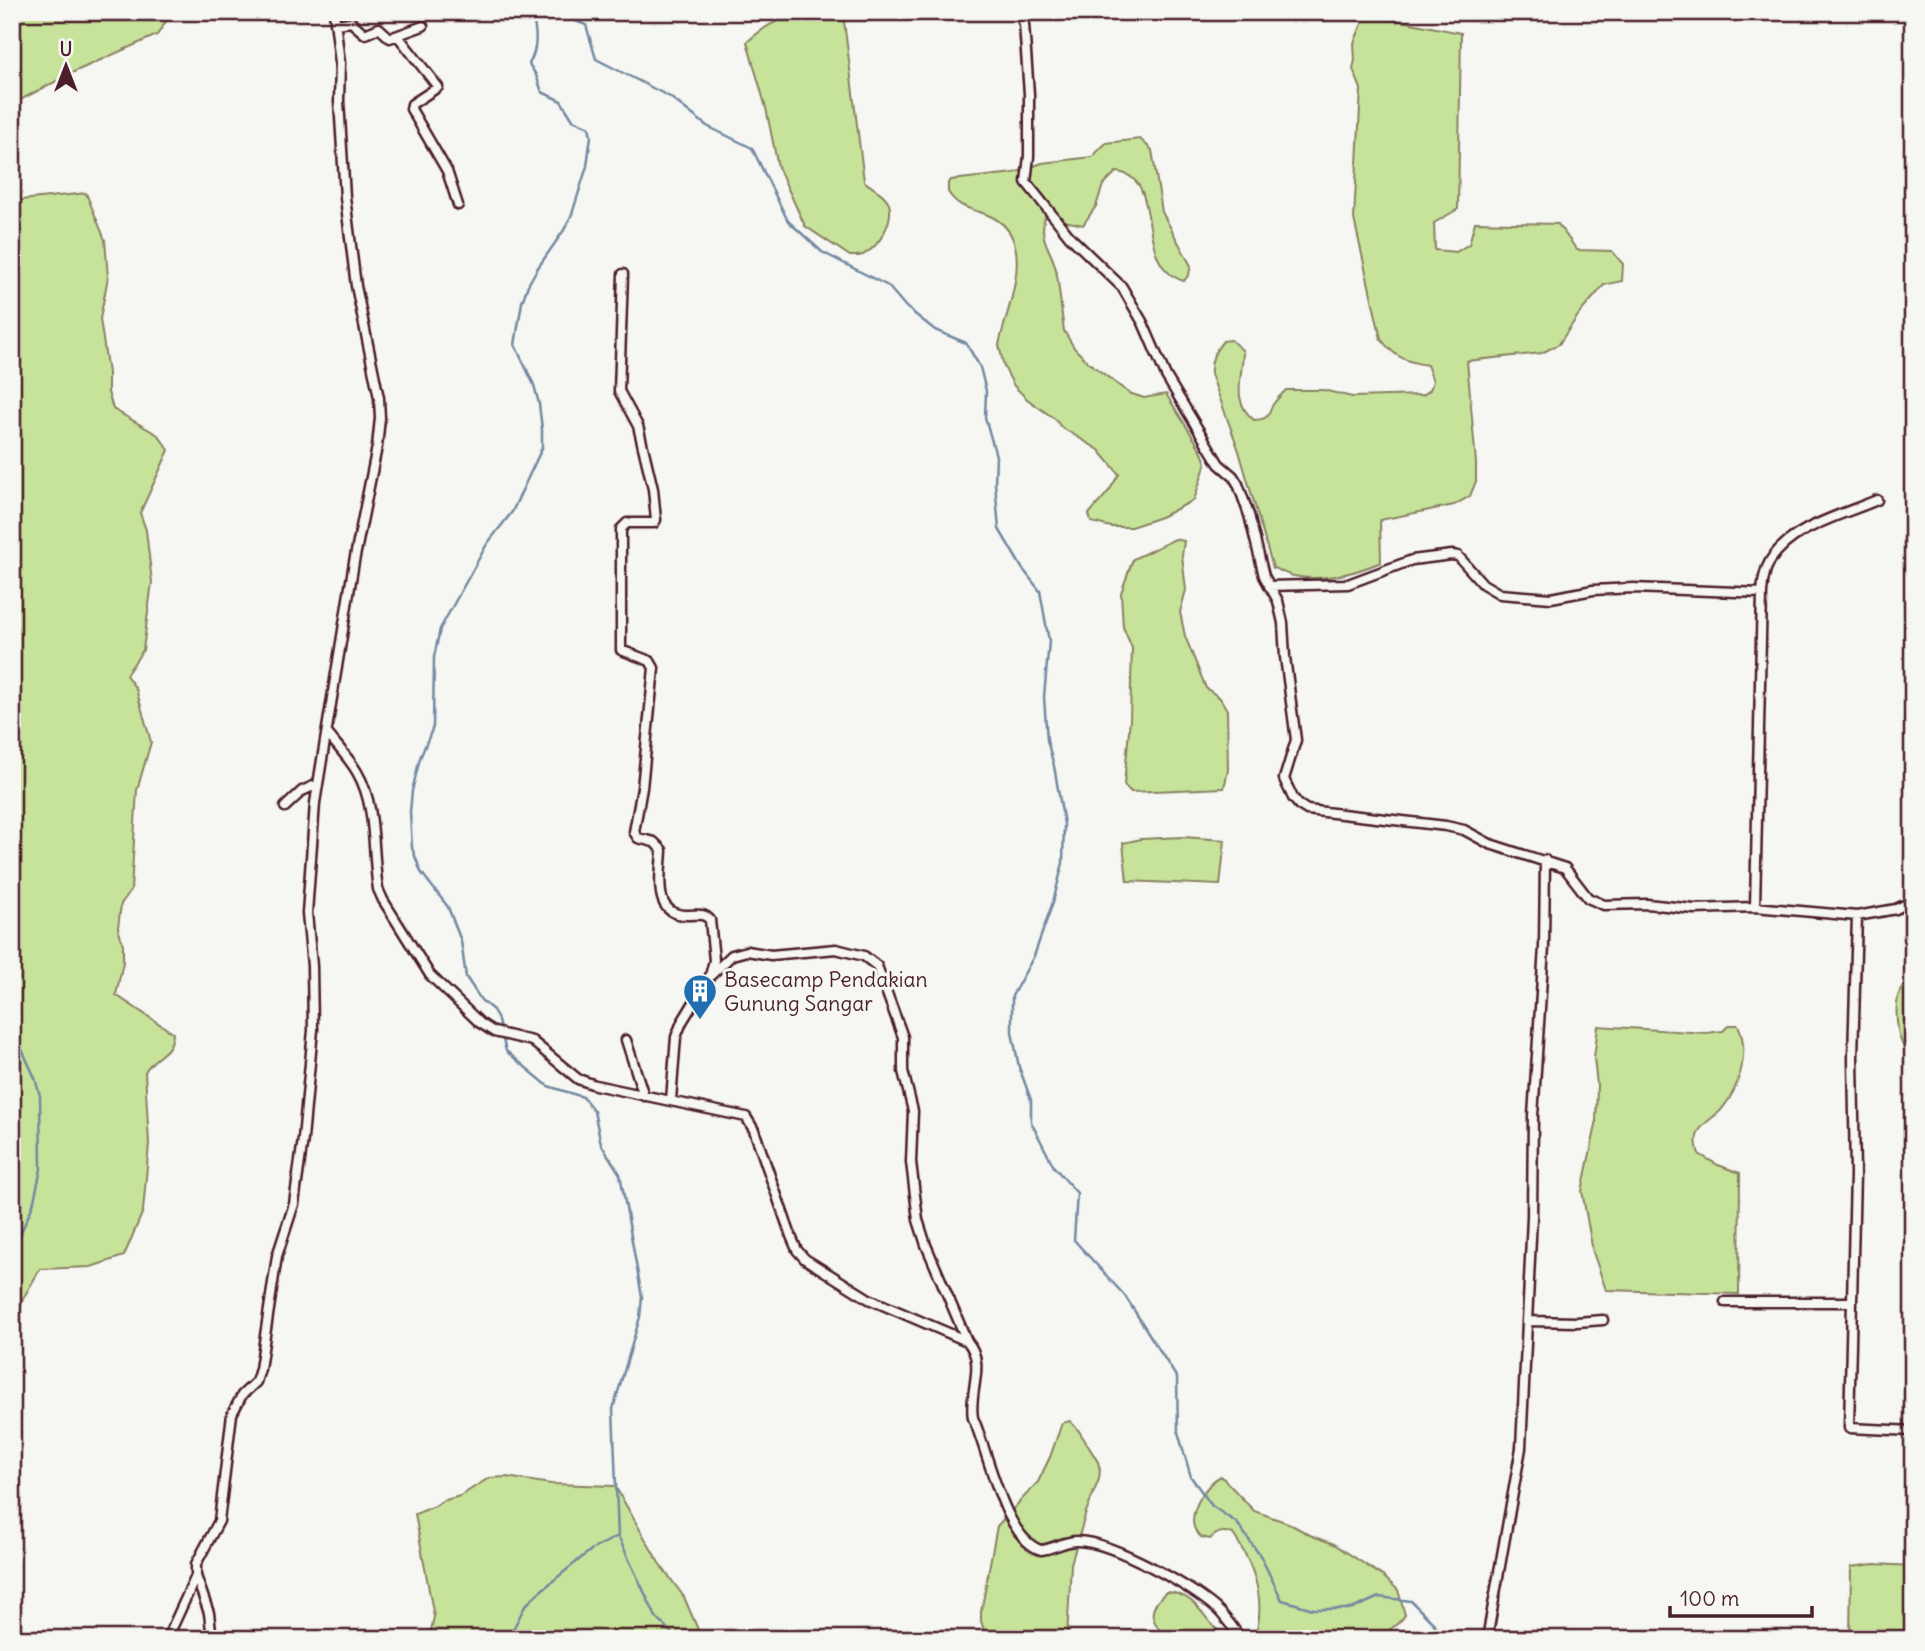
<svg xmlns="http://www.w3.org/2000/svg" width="1925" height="1651" viewBox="0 0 1925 1651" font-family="Delius,sans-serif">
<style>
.green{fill:#c7e39a;stroke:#888162;stroke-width:2}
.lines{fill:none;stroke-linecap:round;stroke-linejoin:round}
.stream{stroke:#7389a1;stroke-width:2.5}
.street-casing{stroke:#4a1f2b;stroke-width:13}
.street{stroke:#f6f6f2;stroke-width:8}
.labels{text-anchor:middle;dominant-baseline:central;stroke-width:6;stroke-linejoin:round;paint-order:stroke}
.poi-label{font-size:21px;fill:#4a1f2b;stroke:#f6f6f2;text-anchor:start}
</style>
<rect width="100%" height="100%" fill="#f6f6f2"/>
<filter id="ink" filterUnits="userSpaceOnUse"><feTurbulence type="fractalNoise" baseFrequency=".0143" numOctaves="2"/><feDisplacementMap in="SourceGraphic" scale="14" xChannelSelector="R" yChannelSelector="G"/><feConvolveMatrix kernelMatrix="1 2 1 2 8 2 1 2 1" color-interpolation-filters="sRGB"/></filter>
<g filter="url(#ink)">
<!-- green -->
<path class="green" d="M12 12H172L157 35 76 71 20 100 12 111Z
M1366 14 1461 33 1458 209 1434 223 1435 250 1456 252 1469 244 1475 222 1558 224 1577 250 1612 251 1623 264 1622 281 1604 285 1579 314 1559 344 1542 353 1467 361 1476 463V481L1470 496 1454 505 1380 520 1381 562C1355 573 1323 582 1294 576 1287 575 1280 570 1273 568L1239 451 1211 374C1210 361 1214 351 1223 341L1231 340 1243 351C1243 376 1230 401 1254 420 1272 419 1266 414 1274 403 1277 399 1282 394 1286 390H1323L1352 397 1423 395 1430 390 1433 381 1427 365C1407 362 1394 357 1381 339L1354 219 1361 89 1353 69 1355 60 1354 43Z
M810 15 844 21 864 181C872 188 886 194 889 204 894 220 880 245 866 253 862 257 855 256 850 256L805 226 778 167 766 108 747 42C768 23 781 17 810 15Z
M1140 139 1152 150 1162 212 1191 266 1189 274 1184 281C1131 266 1167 176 1116 172L1103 185 1096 206 1083 225 1045 217C1038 241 1052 249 1056 270 1060 290 1061 311 1064 331L1075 349 1088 362 1129 393 1144 398 1166 394 1201 450 1206 463 1194 500 1161 517 1131 527H1111L1091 522 1089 514 1109 491 1119 474 1099 450 1061 427 1055 419 1027 399 1014 386 1004 367 999 345C1006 310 1038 242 994 218 976 208 961 212 948 192V183L951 180 1014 173 1042 163 1092 157 1106 143Z
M86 193 105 240 108 277 100 319 108 373V392L113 409 158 435 169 450 140 513 146 530 152 582 143 650 126 675 136 689 151 742 137 790 131 890 121 904 118 928 123 945V962L116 995 173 1033C172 1056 154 1054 145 1072L149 1144 143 1211 124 1256 91 1267 40 1269 24 1297 12 1328V201Z
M1175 539 1184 541 1182 556 1186 590 1180 612 1185 636 1206 688 1220 698 1227 710 1228 770 1224 788 1131 792 1124 785 1130 719 1132 648 1123 627 1121 593 1133 559Z
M1183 837 1225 840 1220 885 1127 881 1123 843 1141 839Z
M1913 981V1051L1906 1050C1896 1039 1894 1005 1900 991 1903 986 1908 983 1913 981Z
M1729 1025H1738C1750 1052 1740 1087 1722 1109 1715 1117 1702 1123 1698 1133 1695 1140 1697 1147 1699 1154L1718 1165 1740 1173 1739 1294 1606 1290 1593 1252 1582 1191 1596 1125 1597 1085 1594 1058 1598 1026 1706 1033 1723 1031Z
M1070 1421 1079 1431 1098 1462 1100 1470 1099 1479 1086 1512 1071 1564 1067 1639H987L981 1621V1612L997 1526 1038 1482 1050 1457 1062 1423Z
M1221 1476 1254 1511 1288 1523 1310 1535 1334 1544 1384 1577 1398 1590 1405 1615C1399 1626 1387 1629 1379 1639H1244L1257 1630C1265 1596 1252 1562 1233 1534 1223 1530 1217 1532 1210 1539L1201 1537C1198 1534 1195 1531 1194 1527 1189 1510 1207 1483 1221 1476Z
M506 1477 551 1484 615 1486 659 1563 684 1597 702 1639H429L434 1617 415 1514 435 1506 442 1501 460 1496 489 1478Z
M1874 1564 1913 1566V1639H1850L1851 1567Z
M1166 1592C1201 1594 1202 1623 1228 1639H1168C1150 1621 1146 1610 1166 1592Z"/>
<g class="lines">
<!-- stream -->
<path class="stream" d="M552 12 586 25 596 59 670 97 707 126 752 148 788 221 822 252 888 286 906 307 935 330 966 343 980 367 986 391 985 417 996 456 995 483 999 529 1022 568 1040 591 1049 641 1044 697 1047 740 1054 766 1064 824 1063 863 1053 902 1034 956 1012 996V1032L1019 1067 1031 1100V1122L1054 1167 1077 1193 1074 1240 1125 1296 1177 1378 1178 1432 1191 1477 1212 1506 1237 1523 1261 1557 1282 1600 1313 1609H1352L1379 1597 1411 1601 1434 1624 1441 1639
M12 1014 20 1045 35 1078 40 1096 41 1169 33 1205 12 1253
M618 1536 656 1617 677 1639
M508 1639 525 1606 537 1594 591 1550 618 1536 613 1409 640 1317 642 1297 620 1174 601 1144 594 1111 583 1097 548 1086 506 1051 497 1017 493 1010 481 1000 466 977 461 941 448 907 421 872 412 848 410 812 412 791 420 758 433 727 434 657 440 629 487 544 512 512 542 448V429L539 404 534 385 515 345 522 302 528 285 537 269 564 230 572 214 587 166 591 136 589 127 573 120 561 101 542 92 536 75 529 64C539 46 536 31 532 12"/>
<!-- street casing -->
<g class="street-casing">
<path id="street" d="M1019 12 1024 24 1029 94V156L1026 182 1070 237 1122 287 1143 323 1166 376 1219 464 1233 476 1238 484 1249 515 1264 576 1278 601 1283 623 1285 657 1296 740 1284 779 1293 798 1299 805 1307 810 1446 826 1464 830 1490 844 1565 868 1588 898 1604 905 1647 904 1694 909 1755 907 1857 916 1896 909 1913 901
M335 24 351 22 365 34 379 28 390 38 423 26
M398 36 438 87 412 104 411 109 447 171 458 205
M623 274 619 391 638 426 653 489 656 520 654 523H627L621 529V650L650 661 654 668 642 788 634 832 638 838 654 842 662 850C661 877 651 917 690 915 698 915 704 913 710 920L714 960 710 976
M1269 586 1348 584 1412 560 1452 555 1458 556 1483 584 1500 594 1551 598 1593 590 1633 588 1762 593
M327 733C337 746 349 758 357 772 377 806 372 851 378 889L383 900 430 975 480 1023 494 1032 532 1041 578 1079 595 1085 746 1117 754 1130 791 1236 797 1250 805 1259 869 1299 967 1341
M285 807 302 791 318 784
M1755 907 1762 593C1763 582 1764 571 1770 561 1791 527 1842 515 1877 500
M1857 916 1853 1057 1855 1174 1849 1428 1913 1431
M626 1040 644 1096
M671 1100 676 1037 682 1022 710 976 732 955 747 951 771 955 836 949 864 956 877 966 903 1037V1071L913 1111 911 1162 918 1220 926 1245 967 1341C987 1364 968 1391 973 1418 988 1450 1004 1539 1041 1550 1053 1549 1064 1541 1077 1541 1111 1541 1198 1589 1221 1613 1228 1621 1235 1630 1241 1639
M1725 1302H1851
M1528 1321 1577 1322 1603 1320
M167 1639 196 1576
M212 1639 209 1613 196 1576V1564L219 1521 232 1414 242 1395 256 1382 260 1369 277 1256 294 1204 303 1139 313 1030 312 966 307 913 315 803 354 562 377 447 380 418 379 398 356 286 345 197 339 101 340 63 334 12
M1487 1639 1521 1448 1532 1217 1533 1116 1544 947 1545 860"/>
</g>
<!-- street -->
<use href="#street" class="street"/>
</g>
</g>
<!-- icons -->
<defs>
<g id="building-pin" transform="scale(1.75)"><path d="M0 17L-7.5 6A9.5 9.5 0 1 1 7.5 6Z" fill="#1f6fb2" stroke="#f6f6f2"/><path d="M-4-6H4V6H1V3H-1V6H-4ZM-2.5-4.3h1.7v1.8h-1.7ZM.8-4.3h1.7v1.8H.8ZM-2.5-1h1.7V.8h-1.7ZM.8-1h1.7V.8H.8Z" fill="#fff"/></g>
</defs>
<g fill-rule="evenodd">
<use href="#building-pin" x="700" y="991"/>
</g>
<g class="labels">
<!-- poi labels -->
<g class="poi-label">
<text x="724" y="979">Basecamp Pendakian<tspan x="724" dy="24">Gunung Sangar</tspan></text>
</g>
</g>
<!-- margin -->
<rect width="1925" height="1651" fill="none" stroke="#f6f6f2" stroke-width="42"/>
<rect x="21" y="21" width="1883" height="1609" fill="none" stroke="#4a1f2b" stroke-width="2.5" filter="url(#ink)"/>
<!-- north arrow -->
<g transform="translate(66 66)" stroke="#f6f6f2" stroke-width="5" paint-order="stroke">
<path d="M0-5L12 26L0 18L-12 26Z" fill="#4a1f2b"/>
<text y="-10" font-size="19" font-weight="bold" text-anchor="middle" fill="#4a1f2b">U</text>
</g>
<!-- scale -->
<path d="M1670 1606v10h142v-10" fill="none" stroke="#4a1f2b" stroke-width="3.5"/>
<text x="1680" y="1606" font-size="21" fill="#4a1f2b" stroke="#f6f6f2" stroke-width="5" paint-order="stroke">100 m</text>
</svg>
